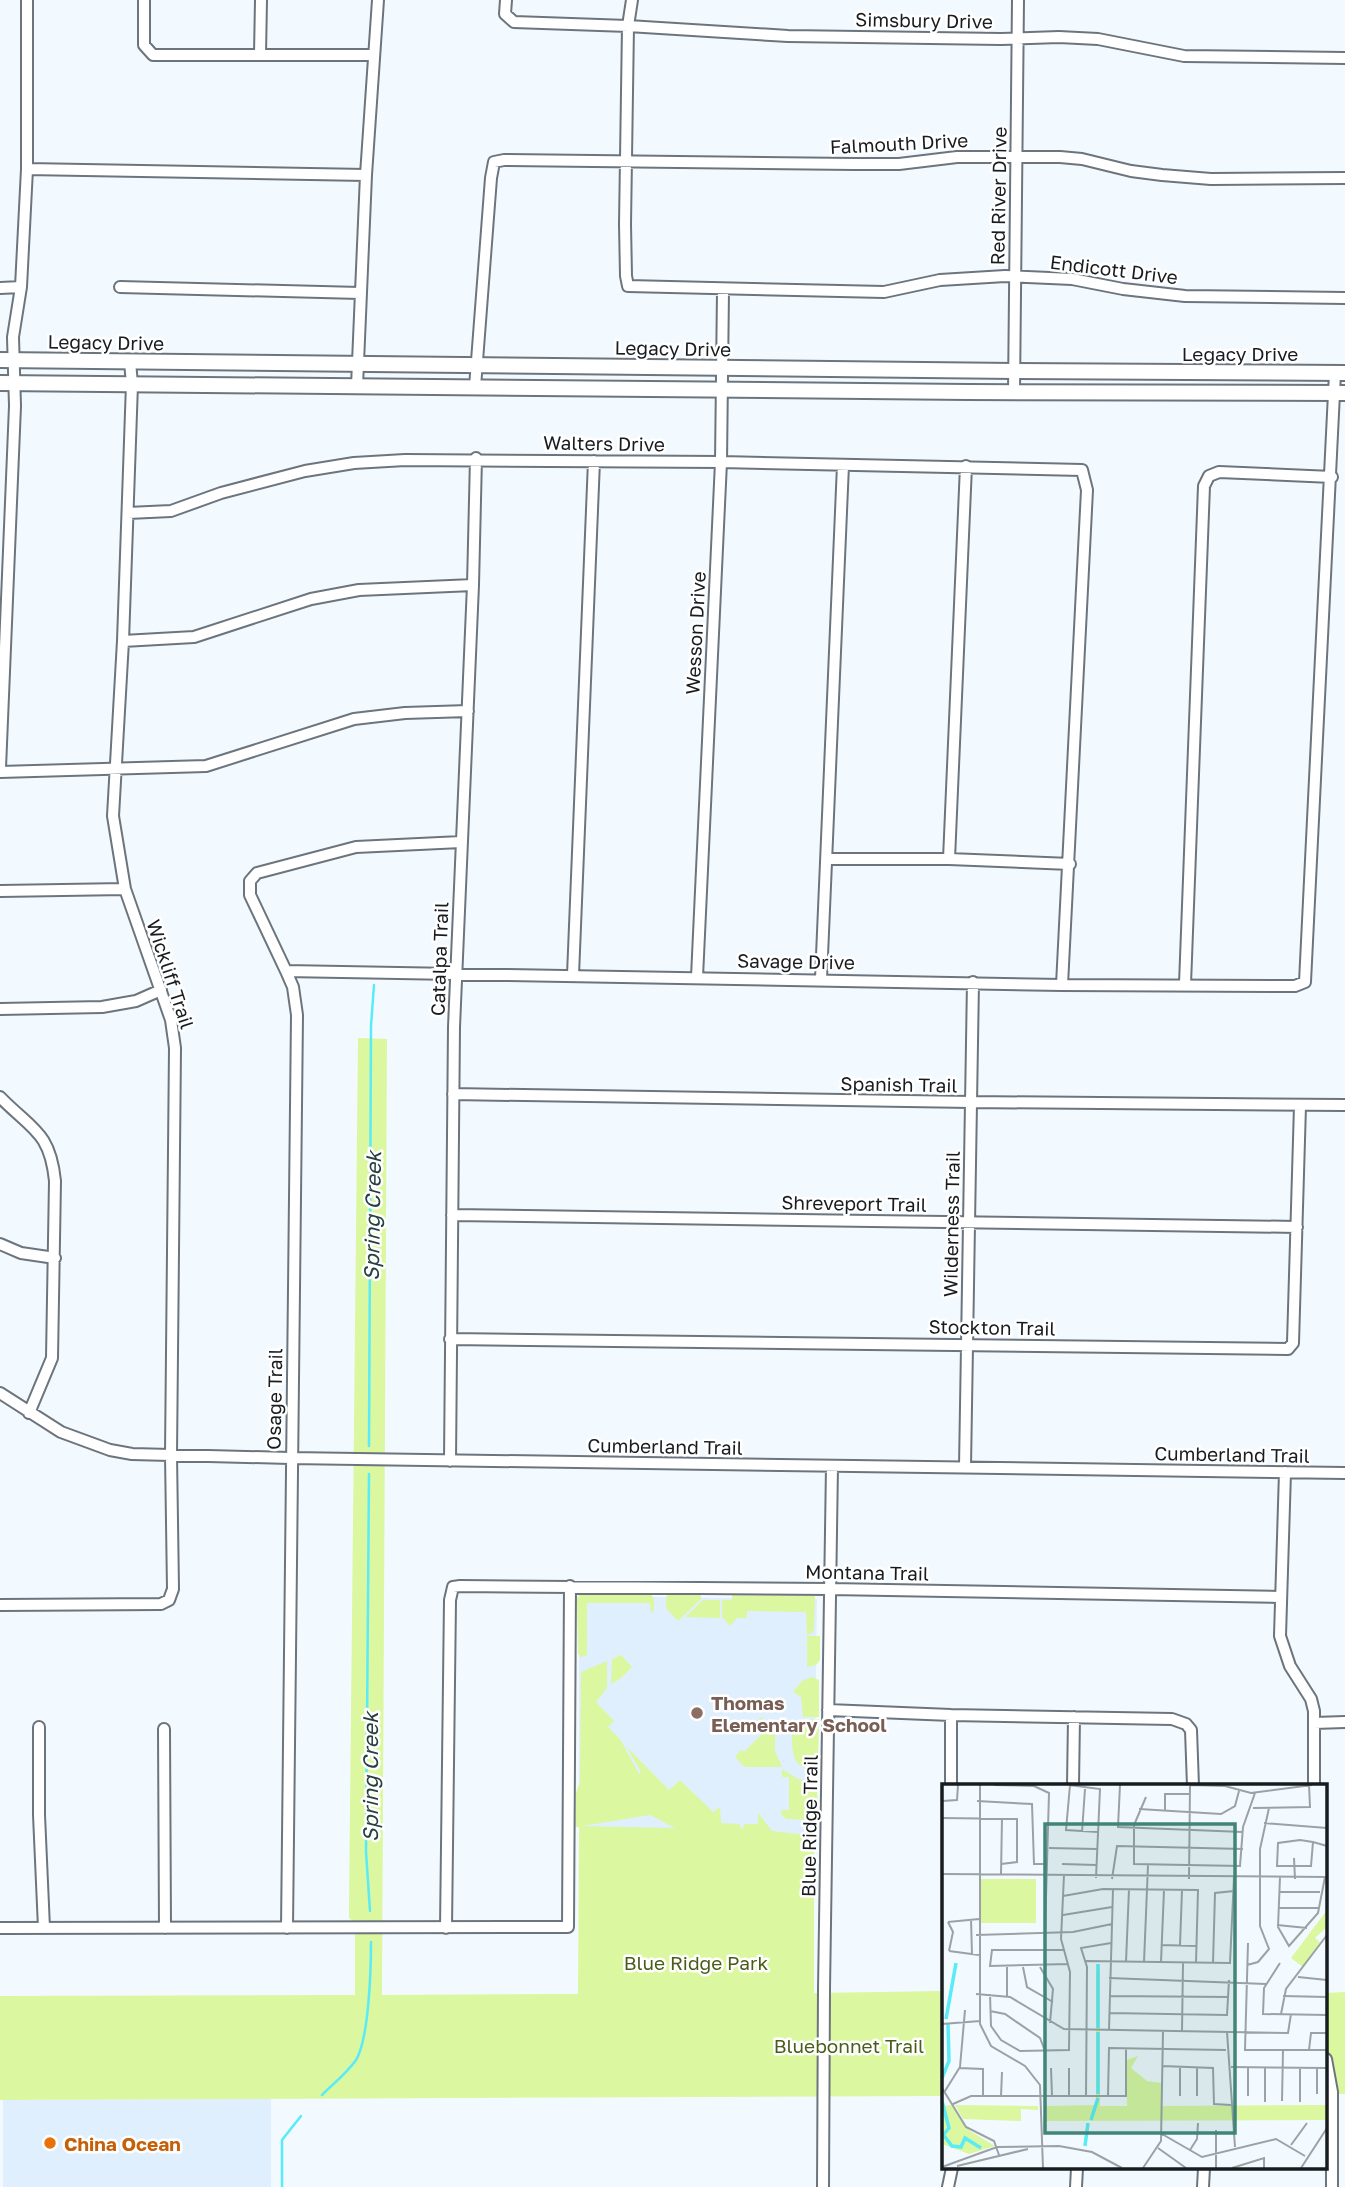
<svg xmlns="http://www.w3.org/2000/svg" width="1345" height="2187" viewBox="0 0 1345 2187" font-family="'Golos Text',sans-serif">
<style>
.built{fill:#dfeffd}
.green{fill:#dbf79f;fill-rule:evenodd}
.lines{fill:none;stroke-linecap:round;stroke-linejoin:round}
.stream{stroke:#59ebf7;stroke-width:2.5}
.minor-casing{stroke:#6c757d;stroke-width:14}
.major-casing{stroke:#6c757d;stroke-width:18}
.minor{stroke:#fff;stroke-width:10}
.major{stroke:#fff;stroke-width:14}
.education-dot{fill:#8d6e63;stroke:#fff;stroke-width:2.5}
.food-dot{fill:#e8710a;stroke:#fff;stroke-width:2.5}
.labels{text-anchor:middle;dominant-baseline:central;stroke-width:5;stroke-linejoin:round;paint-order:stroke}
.street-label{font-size:19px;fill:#181c1f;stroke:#fff}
.education-label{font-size:19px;font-weight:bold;fill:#785e54;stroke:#fff;text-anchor:start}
.park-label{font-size:19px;fill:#4a5c1a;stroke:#fff}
.food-label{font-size:19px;font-weight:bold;fill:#c56008;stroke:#fff;text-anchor:start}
.water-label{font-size:21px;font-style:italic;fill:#263f41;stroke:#fff}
.inset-river{fill:none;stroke:#59ebf7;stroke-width:3.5}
.inset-road{fill:none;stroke:#9ba1a5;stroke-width:2}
.view{fill:#418478;fill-opacity:0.15;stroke:#418478;stroke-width:3.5}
.inset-edge{fill:none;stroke:#181c1f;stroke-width:3.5}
</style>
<rect width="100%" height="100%" fill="#f3faff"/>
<!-- built -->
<path class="built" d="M579 1596 817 1599 814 1841 752 1830 579 1827Z
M271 2099V2187H3V2100Z"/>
<!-- green -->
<path class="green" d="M358 1038 387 1039 382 1995 578 1994 579 1827H575L576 1793 580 1781 581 1672 607 1661V1688L596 1702 614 1721 608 1727 620 1739 639 1774 641 1772 626 1746 669 1790 680 1780 713 1812 720 1807 721 1823 739 1824 743 1830 744 1824H758V1813L772 1831 816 1836 814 1844V1993L944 1991V2096L0 2100V1996L355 1995V1923L349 1918V1906ZM650 1815 675 1828 581 1826H582Z
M581 1593 651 1594 654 1599V1610L651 1613 650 1603H587V1653L586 1656 581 1657 578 1654 577 1598Z
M669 1594H701V1599L678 1621 666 1608V1597Z
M732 1595 815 1596 814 1630 811 1634H807L806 1612 747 1611V1618H737L730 1626 722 1617V1600H732Z
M703 1600H720V1618L685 1617Z
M807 1636H820V1660L816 1665 807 1667Z
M621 1655 632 1667 620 1679 611 1684 612 1659Z
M812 1677 819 1680V1717H803L801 1697 793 1692 802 1681Z
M761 1717 775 1730V1751L782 1767H745L735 1757 741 1750 744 1752 768 1728 759 1718Z
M819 1719 818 1767C789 1774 792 1745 792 1727L800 1731 801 1720Z
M782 1769 798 1779 814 1783 817 1786 818 1817 815 1820 786 1819 781 1814V1810H789V1777H782Z
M1345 1992V2094H1326V1993Z"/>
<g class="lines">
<!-- stream -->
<path class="stream" d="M369 1446 371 1026 374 985
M369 1474 366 1852 370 1911
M322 2095C333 2084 347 2073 356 2060 369 2039 371 1968 371 1942
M282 2187V2140L301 2116"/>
<!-- minor casing -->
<g class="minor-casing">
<path id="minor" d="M144 0V45L153 55H374
M506 0 505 14 514 22 628 26 788 36 1001 39 1059 37 1098 39 1184 56 1345 58
M632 0 628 26 625 224 626 276 628 286 884 292 940 280 1005 276 1072 279 1123 289 1185 296 1345 298
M260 54 261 0
M27 169 366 175
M120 287 360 293
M0 288 21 287
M357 386 366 175 378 0
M475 387 491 178 494 162 504 160 854 164H899L957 157H1060L1082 159 1131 171 1162 175 1211 179 1345 178
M1014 392 1018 0
M128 513 171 511 221 493 305 471 354 463 405 460 721 462 1082 470 1087 490 1062 985
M123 641 194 637 311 599 359 590 473 585
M0 768 15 406 13 337 21 287 27 169V0
M0 772 206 766 354 719 405 713 468 711
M827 859H949L1070 864
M949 859 966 466
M0 891 125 889
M286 971 1062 985 1295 986 1305 982 1335 373
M573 975 594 461
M697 977 721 462 723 290
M821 979 843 465
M1185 984 1204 486 1209 476 1219 472 1332 477
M0 1009 102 1007 136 1001 161 990
M453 1094 971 1102 1345 1105
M0 1097C31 1129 50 1131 55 1181L52 1358 29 1413
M452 1215 1297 1227
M0 1244 21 1253 55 1258
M450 1339 1288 1349 1293 1343 1300 1106
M0 1393 61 1432 110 1450 132 1454 290 1458 1345 1473
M450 1461 454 1027 473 585 476 458
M965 1467 973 982
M1285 1472 1280 1636 1290 1666 1311 1699 1314 1711V1786
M0 1605 161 1604 169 1600 173 1589 171 1455 175 1048 171 1020 125 889 113 816 123 641 132 384 130 362
M828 1710 951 1715 1172 1719 1186 1724 1191 1730 1193 1786
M951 1715V1786
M1314 1723 1345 1722
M39 1727V1815L44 1928
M164 1729 165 1928
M1073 1786 1074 1717
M0 1928 568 1927 570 1586
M287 1928 297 1015 293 987 286 971 250 895V881L257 873 356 847 461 842
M446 1928 450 1600 453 1587 460 1586 830 1589 1280 1597
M1326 2059 1332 2092V2187
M823 2187 824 1989 832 1466
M948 2187 952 2168
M1076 2187 1077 2168
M1203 2187 1204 2168"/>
</g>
<!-- major casing -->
<g class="major-casing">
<path id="major" d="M0 360 1015 371 1345 373
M0 383 968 392 1345 393"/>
</g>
<!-- minor -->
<use href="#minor" class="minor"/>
<!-- major -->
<use href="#major" class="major"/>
</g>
<!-- markers -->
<circle class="education-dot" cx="697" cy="1713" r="7"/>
<circle class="food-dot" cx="50" cy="2143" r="7"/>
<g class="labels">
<!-- street labels -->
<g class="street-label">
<text transform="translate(924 20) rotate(1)">Simsbury Drive</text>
<text transform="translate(899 143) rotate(-3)">Falmouth Drive</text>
<text transform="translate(998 196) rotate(-89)">Red River Drive</text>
<text transform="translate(1114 269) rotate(7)">Endicott Drive</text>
<text transform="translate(106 342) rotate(1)">Legacy Drive</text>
<text transform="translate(673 348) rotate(1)">Legacy Drive</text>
<text x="1240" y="353">Legacy Drive</text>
<text transform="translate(604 443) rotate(1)">Walters Drive</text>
<text transform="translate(695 633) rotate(-87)">Wesson Drive</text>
<text transform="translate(439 959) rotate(-88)">Catalpa Trail</text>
<text transform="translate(796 961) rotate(1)">Savage Drive</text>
<text transform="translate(171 974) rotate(72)">Wickliff Trail</text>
<text transform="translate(899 1084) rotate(1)">Spanish Trail</text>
<text transform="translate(854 1203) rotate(1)">Shreveport Trail</text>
<text transform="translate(951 1224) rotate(-89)">Wilderness Trail</text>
<text transform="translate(992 1327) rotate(1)">Stockton Trail</text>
<text transform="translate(274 1399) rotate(-89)">Osage Trail</text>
<text transform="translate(665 1446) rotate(1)">Cumberland Trail</text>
<text transform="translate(1232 1454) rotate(1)">Cumberland Trail</text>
<text transform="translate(867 1572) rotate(1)">Montana Trail</text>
<text transform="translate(809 1826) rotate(-89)">Blue Ridge Trail</text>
</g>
<!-- education labels -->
<g class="education-label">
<text x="711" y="1702">Thomas<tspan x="711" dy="22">Elementary School</tspan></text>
</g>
<!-- park labels -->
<g class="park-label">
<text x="696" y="1962">Blue Ridge Park</text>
<text x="849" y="2045">Bluebonnet Trail</text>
</g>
<!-- food labels -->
<g class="food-label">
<text x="64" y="2143">China Ocean</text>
</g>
<!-- water labels -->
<g class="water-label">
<text transform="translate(372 1216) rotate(-89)">Spring Creek</text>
<text transform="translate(370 1777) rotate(-90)">Spring Creek</text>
</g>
</g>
<!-- overview -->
<g transform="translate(942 1784)">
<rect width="385" height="385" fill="#f3faff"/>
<path d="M39 95H94V139H39ZM385 126V143L373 154 378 158 361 183 349 174ZM154 187H158V322H185V276L196 272 189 284 205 297 219 299V322L385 321V336L102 337 103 322 154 321ZM9 321 28 347 53 362 27 370 0 360V322ZM13 321 96 322V326L79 325V337L21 335Z" fill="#dbf79f"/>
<path class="inset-river" d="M4 235 14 179M156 244V180M156 248V310M0 294 7 277 6 240M0 317 7 344 2 350M149 336 156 314M0 349 10 362 19 363 23 354 39 364M143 362 146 339"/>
<path class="inset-road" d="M38 1V240L49 262 83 282 98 301 101 384M52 1 92 2 107 9 103 149M127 1 158 5 154 94M128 1 124 46 156 48M178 1 176 43 301 48M248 1 283 2 309 9 370 1M204 13 192 41V80L298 82 301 43 313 9M0 17 15 16 16 1M35 17 90 20 92 80H106M311 24 368 23 367 1M197 25 279 30 293 22 297 7M223 27V10H247M0 34 75 35V78L59 80M322 39 385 44M140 48 143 5M371 58 369 82H335L336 59 358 56 371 58 385 62M107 64 155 65M352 74 353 95M120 80 154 81M0 90 385 93M59 90 60 34M338 93 336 143 347 162 376 129 383 93M170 95 175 62 301 65M247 95 248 2M337 108H378M121 112 161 105 256 106 254 179M336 124H377M121 131 170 123M29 135 30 171M6 138 37 135M6 138 11 148 7 167M335 141 365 144M34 151 131 148 170 140M306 159 303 266H385M220 161 255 162M238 161 240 106M121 166H50L48 182 126 180M7 167 37 171M144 177 288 179 292 93M184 178 187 105M202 178 206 81M219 178 222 106M271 179 273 109 292 107M338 179 322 204 321 230 385 231M305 181 316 178 327 165 318 142V65L327 24M65 183V212M81 183 85 203 111 218M98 183 111 205 108 239M0 190V217M356 193 385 196M167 194 324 200M34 210 68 213 122 245 346 249 349 230M48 210 49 242 59 256 78 267 127 266 128 188 119 155 122 91M167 212 287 213M341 212 385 213M48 227 63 230 98 254 103 267M167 229 285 231 287 196M339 230 344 205 385 151M0 240 38 237M167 246 171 105M240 247 241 179M285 248 293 363M367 266 369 249H385M220 282 271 284 272 320 289 321M238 282V312M289 283 385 284M17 284 41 285V312M109 284 110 312M127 284V312M0 304 24 343 52 357 57 371M3 307 18 283 23 226M375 310V284M59 312 60 288M144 312 145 183 139 164 169 159M166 312 167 264 284 266M255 312V283M306 312V283M340 317 341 266M323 318V284M358 318V284M11 320 29 312H184V264M274 346V384M220 350 260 373 334 355 363 372M349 361 365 339M216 364 244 384M248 366 255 355 256 339M15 382 86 365M0 383 55 363 117 362 150 368 180 384M201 384 219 357 221 247M290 384 322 374V384M359 384 385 344"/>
<path class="view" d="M103 40H293V349H103Z"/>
<rect width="385" height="385" class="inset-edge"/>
</g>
</svg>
